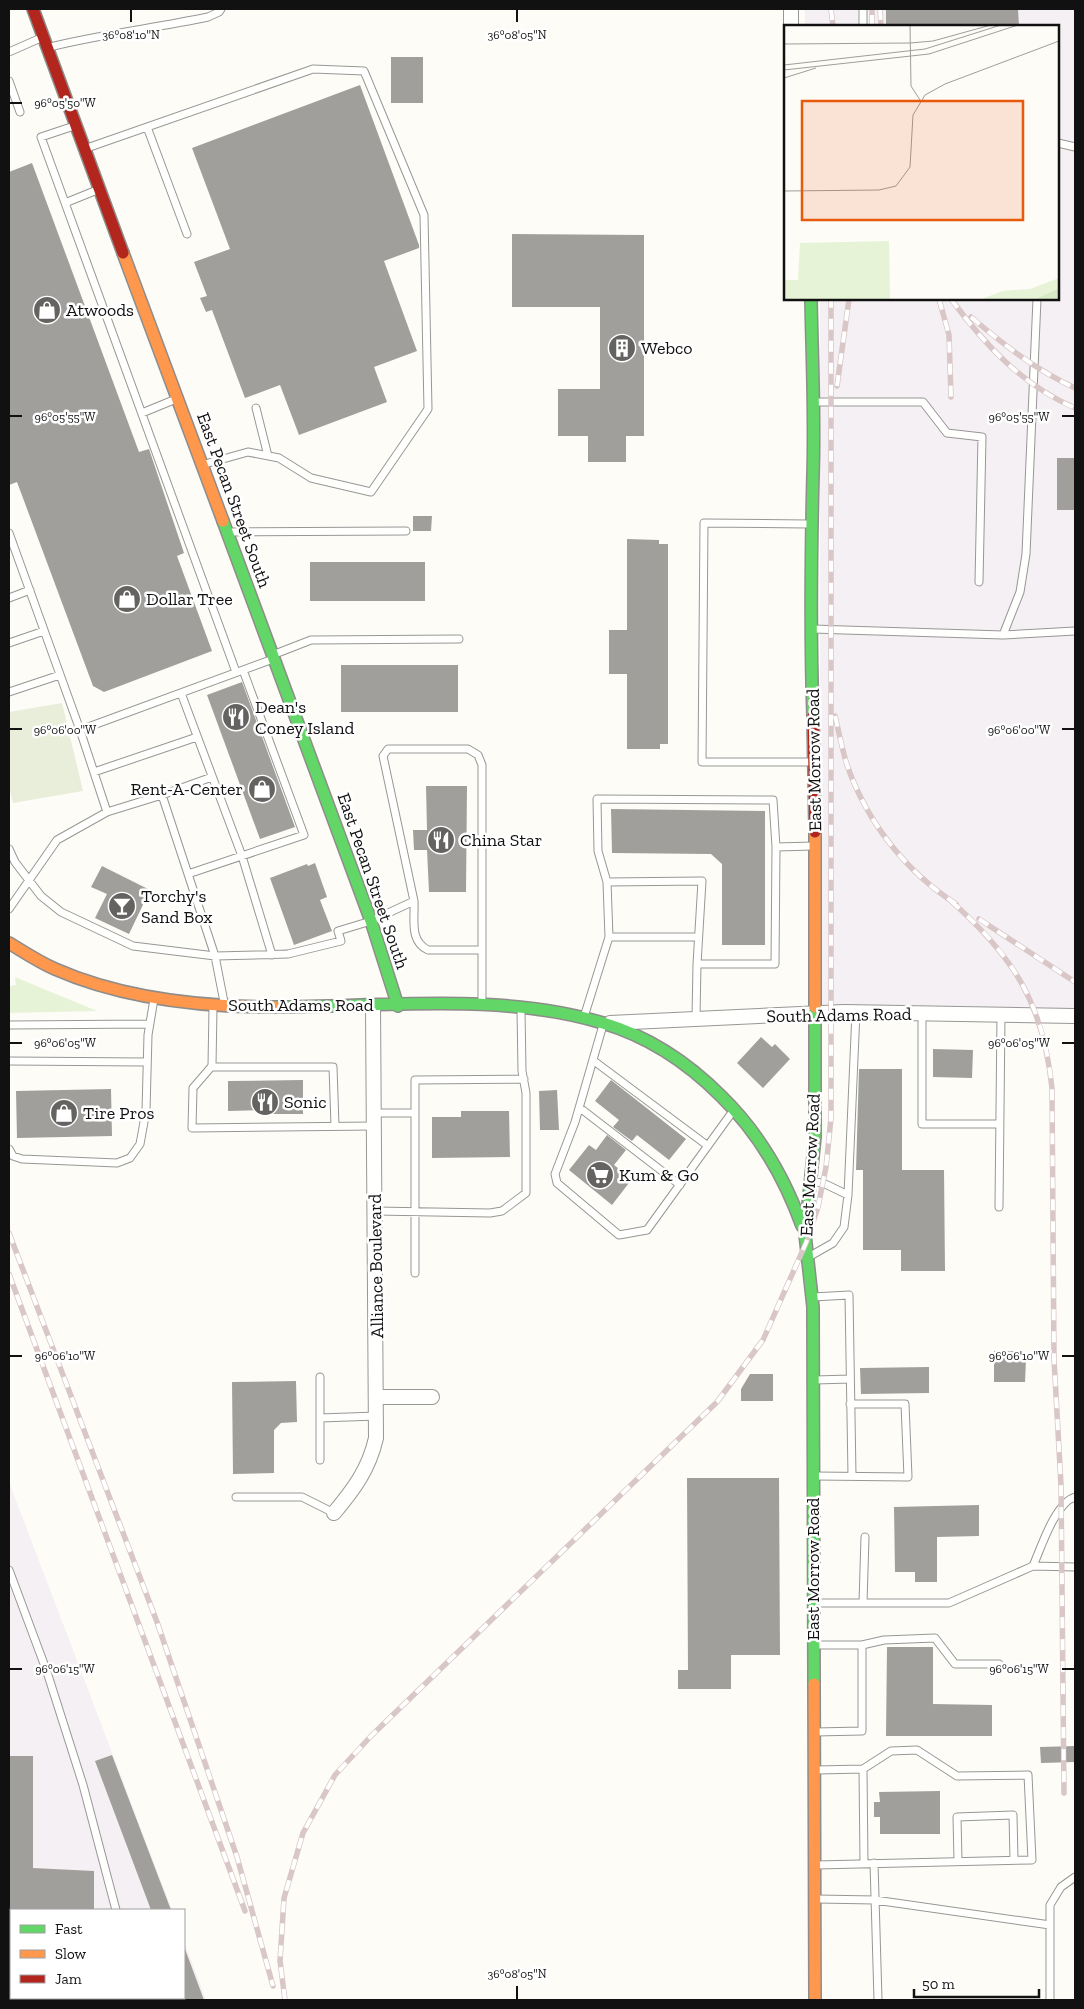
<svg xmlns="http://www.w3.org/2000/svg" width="1084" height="2009" viewBox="0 0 1084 2009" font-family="'Zilla Slab',serif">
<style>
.industrial{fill:#f5f0f3}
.green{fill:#e7f3d7}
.cemetery{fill:#e9eedb}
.building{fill:#a19f9c}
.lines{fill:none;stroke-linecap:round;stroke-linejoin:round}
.lane-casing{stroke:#979795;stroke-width:9}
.street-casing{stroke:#979795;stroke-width:16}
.fast-casing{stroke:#8e8d8b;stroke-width:14}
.slow-casing{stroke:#8e8d8b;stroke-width:14}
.jam-casing{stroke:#8e8d8b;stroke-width:14}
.lane{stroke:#fffffe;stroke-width:7}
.street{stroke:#fffffe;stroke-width:14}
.fast{stroke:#63d668;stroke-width:11}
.slow{stroke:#ff974d;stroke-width:11}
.jam{stroke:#b3261e;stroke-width:11}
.rail-casing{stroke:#d9c6c7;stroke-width:5.5}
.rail{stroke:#fff;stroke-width:4;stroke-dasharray:11;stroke-linecap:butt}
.ticks{fill:none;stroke:#111;stroke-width:2}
.labels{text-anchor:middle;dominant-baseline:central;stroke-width:5;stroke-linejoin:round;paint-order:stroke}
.poi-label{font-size:18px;fill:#111;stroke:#fff;text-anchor:start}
.street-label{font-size:18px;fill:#111;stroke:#fff}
.inset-road{fill:none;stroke:#9f9e9b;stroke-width:1}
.view{fill:#e8590c;fill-opacity:0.15;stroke:#e8590c;stroke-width:2.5}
.inset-edge{fill:none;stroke:#111;stroke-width:2.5}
.ticks-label{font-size:12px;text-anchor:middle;fill:#111;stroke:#fff;stroke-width:5;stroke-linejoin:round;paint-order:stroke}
</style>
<rect width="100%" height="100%" fill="#fdfcf7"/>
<!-- industrial -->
<path class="industrial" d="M805 9H1075V1008L820 1007V299H1058V26H805Z
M9 1482 172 1910H11V1998H184V1941L206 2000H9Z"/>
<!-- green -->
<path class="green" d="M15 977 97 1011 9 1013V986L16 985Z"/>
<!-- cemetery -->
<path class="cemetery" d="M62 703 83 791 13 803 9 787V712Z"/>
<!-- building -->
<path class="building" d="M886 9H1018L1019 26H886Z
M391 57H423V103H391Z
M360 85 419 245V248L384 261 417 351 374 367 387 402 299 435 280 385 245 398 212 310 206 312 200 298 207 296 194 262 230 249 192 148Z
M32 163 139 452 149 449 184 553 177 556 212 651 104 692 93 686 17 482 9 485V172Z
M512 234 644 235V436H626V462H588V436H558V389H600V307H512Z
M1057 458H1075V510H1057Z
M413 516H432L431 531H413Z
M627 539 659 540V544H668V744H660V749H627V674H609V630H627Z
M310 562H425V601H310Z
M341 665H458V712H341Z
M242 682 295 827 260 839 207 695Z
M426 786H467L466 892H429L427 850H414L413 830H427Z
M611 809 765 811V945H722V864L711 854 612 853Z
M315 863 327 897 320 900 332 931 294 945 270 878 307 864 308 866Z
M102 866 150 890 129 934 95 918 107 894 91 887Z
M761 1037 772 1047 775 1044 790 1059 763 1088 737 1063Z
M933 1049 973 1050 972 1078 933 1077Z
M859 1069H902V1170H944L945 1271H901V1250H863V1170H856Z
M303 1080V1114H272V1110L228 1111V1081Z
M611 1080 686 1139 669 1160 637 1135 632 1141 613 1127 619 1120 595 1101Z
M111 1089 112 1136 17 1138 16 1091Z
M557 1090 559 1130H540L539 1091Z
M461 1111H509L510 1157 432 1158V1117H461Z
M607 1135 626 1150 614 1165 632 1179 612 1205 569 1170 589 1145 596 1150Z
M994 1351H1018V1360H1026L1025 1382H994Z
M929 1367V1393L861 1394 860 1368Z
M750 1374H773V1401H741V1389Z
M296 1381 297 1422 281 1423 274 1430V1473L233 1474 232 1382Z
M687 1478H779L780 1655H731V1689H678V1670H688Z
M979 1505V1536L937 1537V1582H915V1572H895L894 1507Z
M887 1647H933V1704L992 1705V1736H886Z
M1075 1746V1762L1041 1763 1040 1747Z
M112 1755 155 1868 171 1910H151L95 1761Z
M9 1756H33V1868L94 1871V1910H9Z
M940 1791V1834H880V1817H874V1802H880L879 1792Z
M184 1949H185L204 2000H184Z"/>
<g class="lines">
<!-- lane casing -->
<g class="lane-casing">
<path id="lane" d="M863 9V26
M50 47C102 34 156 28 208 17L219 12 221 9
M9 52 43 37
M9 81 20 112
M74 126 41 137 236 672
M147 127 187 234
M1058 143 1075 147
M87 148 313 69 364 71 424 215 428 409 371 492 311 478 279 458 248 452 205 464
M65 203 97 190
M814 402H923L947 433 982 437 979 582
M256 408 268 456
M142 413 176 399
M807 524 704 523 702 762H814
M230 532 406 531
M9 533 80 730
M9 598 30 590
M813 629 1003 635 1075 631
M1003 635 1020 592 1026 554 1037 299
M9 643 44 631
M275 654 311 640 459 639
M9 692 60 675
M181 693 242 856 272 955
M94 772 197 737
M162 795 215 956 224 1002
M107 812 80 730 273 659
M9 849 15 862 41 896 61 912 133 946 215 956 288 954 341 941 338 931 371 921 414 901 383 756 388 749H468L478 755 482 765V1005
M188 874 304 835 243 670
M607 882 598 851 597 799 773 800 776 847
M414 901C415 919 409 941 428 950H480
M9 909 57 840 107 812 162 795 212 777
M609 937H698
M213 1007 212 1066 193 1088 192 1128 374 1126
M922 1013V1124H1000
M584 1017 609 937 607 882 702 881 697 964
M696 1017 697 964H775L776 847 814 846
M9 1025 149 1024
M603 1025 575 1122 555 1174 557 1183 619 1235 647 1230 733 1111
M9 1061 147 1062
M594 1061 708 1146
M211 1067H333L335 1126
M580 1108 680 1185
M374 1113H415
M9 1149 13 1156 22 1159 117 1163 130 1158 140 1144 146 1111 148 1035 154 999
M813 1182 823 1183 848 1195
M999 1207 1001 1015
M375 1211 490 1213 502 1211 526 1193V1093L522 1071 521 1010
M812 1255 833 1243 844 1227 848 1195 856 1012
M415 1273V1080L524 1079
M813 1297 849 1295 852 1476
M320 1377V1460
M815 1380 850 1379
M320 1418 377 1416
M816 1476 908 1477 905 1404H850
M236 1497H302L334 1513
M1033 1566C1041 1548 1055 1503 1075 1497
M9 1570 47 1672 83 1785 116 1910
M817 1603H949L1033 1566 1075 1567
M863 1603 865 1537
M862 1645 884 1640 935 1638 955 1664H999
M815 1732 862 1731V1645H816
M863 1769 864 1864
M958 1861 957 1817 1013 1815 1014 1860
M874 1863 878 2000
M817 1865 1032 1860 1028 1775 957 1776 917 1750 891 1751 863 1769 817 1770
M817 1899 875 1900 1050 1925
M132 1998 133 2000
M173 1998 174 2000
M1050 2000V1905L1061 1887 1075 1877"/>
</g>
<!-- street casing -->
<g class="street-casing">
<path id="street" d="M791 26V9
M610 1023 844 1012 1075 1016
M377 1397H432
M334 1513C354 1489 369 1469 376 1438L373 1006"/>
</g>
<!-- fast casing -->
<g class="fast-casing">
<path id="fast" d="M811 299C812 357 815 416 813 474 811 555 810 635 813 716
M223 521 371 921 398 1006
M275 1007C381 1007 501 992 603 1023 647 1036 688 1063 721 1096 759 1133 784 1176 802 1226
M814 1684 813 1307 805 1234 815 1137V1007"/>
</g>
<!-- slow casing -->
<g class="slow-casing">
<path id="slow" d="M123 253 223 521
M815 832V1007
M9 943C24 952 39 962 55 969 123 999 202 1007 275 1007
M814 1684 815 2000"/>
</g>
<!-- jam casing -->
<g class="jam-casing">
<path id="jam" d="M33 9 123 253
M813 716 815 832"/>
</g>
<!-- lane -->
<use href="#lane" class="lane"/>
<!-- street -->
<use href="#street" class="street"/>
<!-- fast -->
<use href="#fast" class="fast"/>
<!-- slow -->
<use href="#slow" class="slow"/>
<!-- jam -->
<use href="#jam" class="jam"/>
<!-- rail casing -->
<g class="rail-casing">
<path id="rail" d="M831 9 833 26
M880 9 881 26
M872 26V9
M939 299 949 335 951 397
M951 299C984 344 1022 385 1075 408
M971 317C1004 345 1036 370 1075 388
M837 386 849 299
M835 716C839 732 842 749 847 765 867 822 905 871 956 904
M951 901C1014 957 1043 1003 1052 1088L1054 1359 1061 1485 1064 1793
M979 919 1075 982
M9 1233 157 1622 237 1857 273 1986
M9 1274 245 1911
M285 2000 280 1961 284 1898 303 1833 335 1775 371 1736 717 1402 763 1340 806 1243 818 1207 826 1167 831 1118V299"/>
</g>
<!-- rail -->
<use href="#rail" class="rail"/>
</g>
<!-- ticks -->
<path class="ticks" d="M131 10V22M517 10V22M10 103H22M10 416H22M1062 416H1074M10 729H22M1062 729H1074M10 1043H22M1062 1043H1074M10 1356H22M1062 1356H1074M10 1669H22M1062 1669H1074M517 1986V1999"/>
<!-- icons -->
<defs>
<g id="shop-disc" transform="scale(1.4375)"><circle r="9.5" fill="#646362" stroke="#fff"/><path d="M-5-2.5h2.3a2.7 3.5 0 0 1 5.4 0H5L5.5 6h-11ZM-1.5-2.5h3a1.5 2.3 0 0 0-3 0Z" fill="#fff"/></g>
<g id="building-disc" transform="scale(1.4375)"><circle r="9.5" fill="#646362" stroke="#fff"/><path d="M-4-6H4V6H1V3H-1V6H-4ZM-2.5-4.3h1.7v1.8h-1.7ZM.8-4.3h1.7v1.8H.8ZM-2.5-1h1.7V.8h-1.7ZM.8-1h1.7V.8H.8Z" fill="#fff"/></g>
<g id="restaurant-disc" transform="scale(1.4375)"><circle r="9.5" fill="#646362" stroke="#fff"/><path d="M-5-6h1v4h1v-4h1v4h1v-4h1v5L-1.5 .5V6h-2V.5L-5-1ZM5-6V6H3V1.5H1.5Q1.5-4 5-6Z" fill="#fff"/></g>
<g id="bar-disc" transform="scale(1.4375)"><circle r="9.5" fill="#646362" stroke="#fff"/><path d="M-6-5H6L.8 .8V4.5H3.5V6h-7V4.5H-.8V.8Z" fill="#fff"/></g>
<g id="supermarket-disc" transform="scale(1.4375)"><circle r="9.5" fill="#646362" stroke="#fff"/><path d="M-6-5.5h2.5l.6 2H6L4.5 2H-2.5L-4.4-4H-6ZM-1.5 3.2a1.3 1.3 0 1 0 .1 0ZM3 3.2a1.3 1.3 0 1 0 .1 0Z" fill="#fff"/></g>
</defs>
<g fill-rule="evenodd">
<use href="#shop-disc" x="47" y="310"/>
<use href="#building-disc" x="622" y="348"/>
<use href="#shop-disc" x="127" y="599"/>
<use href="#restaurant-disc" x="236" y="717"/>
<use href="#shop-disc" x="262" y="789"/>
<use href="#restaurant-disc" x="441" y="840"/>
<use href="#bar-disc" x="122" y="906"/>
<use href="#restaurant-disc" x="265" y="1102"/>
<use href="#shop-disc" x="64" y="1113"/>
<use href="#supermarket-disc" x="600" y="1175"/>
</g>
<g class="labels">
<!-- poi labels -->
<g class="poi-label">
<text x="66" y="310">Atwoods</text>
<text x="641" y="348">Webco</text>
<text x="146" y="599">Dollar Tree</text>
<text x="255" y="707">Dean's<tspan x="255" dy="21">Coney Island</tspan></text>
<text x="243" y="789" text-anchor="end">Rent-A-Center</text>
<text x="460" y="840">China Star</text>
<text x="141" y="896">Torchy's<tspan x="141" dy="21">Sand Box</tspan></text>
<text x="284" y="1102">Sonic</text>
<text x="83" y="1113">Tire Pros</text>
<text x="619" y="1175">Kum &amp; Go</text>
</g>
<!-- street labels -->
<g class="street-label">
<text transform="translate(234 500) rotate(70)">East Pecan Street South</text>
<text transform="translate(814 760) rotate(-91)">East Morrow Road</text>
<text transform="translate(373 881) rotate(71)">East Pecan Street South</text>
<text x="301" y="1005">South Adams Road</text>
<text transform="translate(839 1015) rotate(-1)">South Adams Road</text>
<text transform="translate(810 1165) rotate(-87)">East Morrow Road</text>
<text transform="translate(376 1266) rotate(-91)">Alliance Boulevard</text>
<text transform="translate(813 1569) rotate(-90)">East Morrow Road</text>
</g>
</g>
<!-- overview -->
<g transform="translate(784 25)">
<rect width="275" height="275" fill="#fdfcf7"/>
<path d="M105 216 106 275H0V255H14L16 218ZM275 253V263L249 275H196L218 266 246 264Z" fill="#e7f3d7"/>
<path d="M275 263V275H249Z" fill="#d8eac5"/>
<path class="inset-road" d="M126 0 127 61 136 75M126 18 149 16 207 0M0 19 126 18M0 40 141 24 217 0M0 45 145 29 234 0M0 53 32 43M0 166 95 165 112 161 126 142 129 90 141 70 161 59 275 16"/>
<path class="view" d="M18 76H239V195H18Z"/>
<rect width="275" height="275" class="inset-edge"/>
</g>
<g class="ticks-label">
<text x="131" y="39">36°08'10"N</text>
<text x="517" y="39">36°08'05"N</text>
<text x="65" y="107">96°05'50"W</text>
<text x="1019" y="421">96°05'55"W</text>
<text x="65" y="421">96°05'55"W</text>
<text x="1019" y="734">96°06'00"W</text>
<text x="65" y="734">96°06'00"W</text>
<text x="1019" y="1047">96°06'05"W</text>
<text x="65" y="1047">96°06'05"W</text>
<text x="1019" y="1360">96°06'10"W</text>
<text x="65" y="1360">96°06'10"W</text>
<text x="65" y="1673">96°06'15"W</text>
<text x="1019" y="1673">96°06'15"W</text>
<text x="517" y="1978">36°08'05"N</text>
</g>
<!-- border -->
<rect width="1084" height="2009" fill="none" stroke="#111111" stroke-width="20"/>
<!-- legend -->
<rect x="10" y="1909" width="175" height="90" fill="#ffffff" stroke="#a0a0a0"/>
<rect x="20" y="1925" width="25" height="8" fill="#63d668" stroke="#a0a0a0"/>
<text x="55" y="1934" font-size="15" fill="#111111">Fast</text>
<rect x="20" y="1950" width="25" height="8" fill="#ff974d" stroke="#a0a0a0"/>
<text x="55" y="1959" font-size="15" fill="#111111">Slow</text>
<rect x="20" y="1975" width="25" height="8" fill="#b3261e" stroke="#a0a0a0"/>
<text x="55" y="1984" font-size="15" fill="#111111">Jam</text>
<!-- scale -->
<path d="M914 1989v8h125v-8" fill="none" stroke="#111111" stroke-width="2.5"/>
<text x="922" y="1989" font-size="15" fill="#111111" stroke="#ffffff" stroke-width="4" paint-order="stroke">50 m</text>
</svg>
